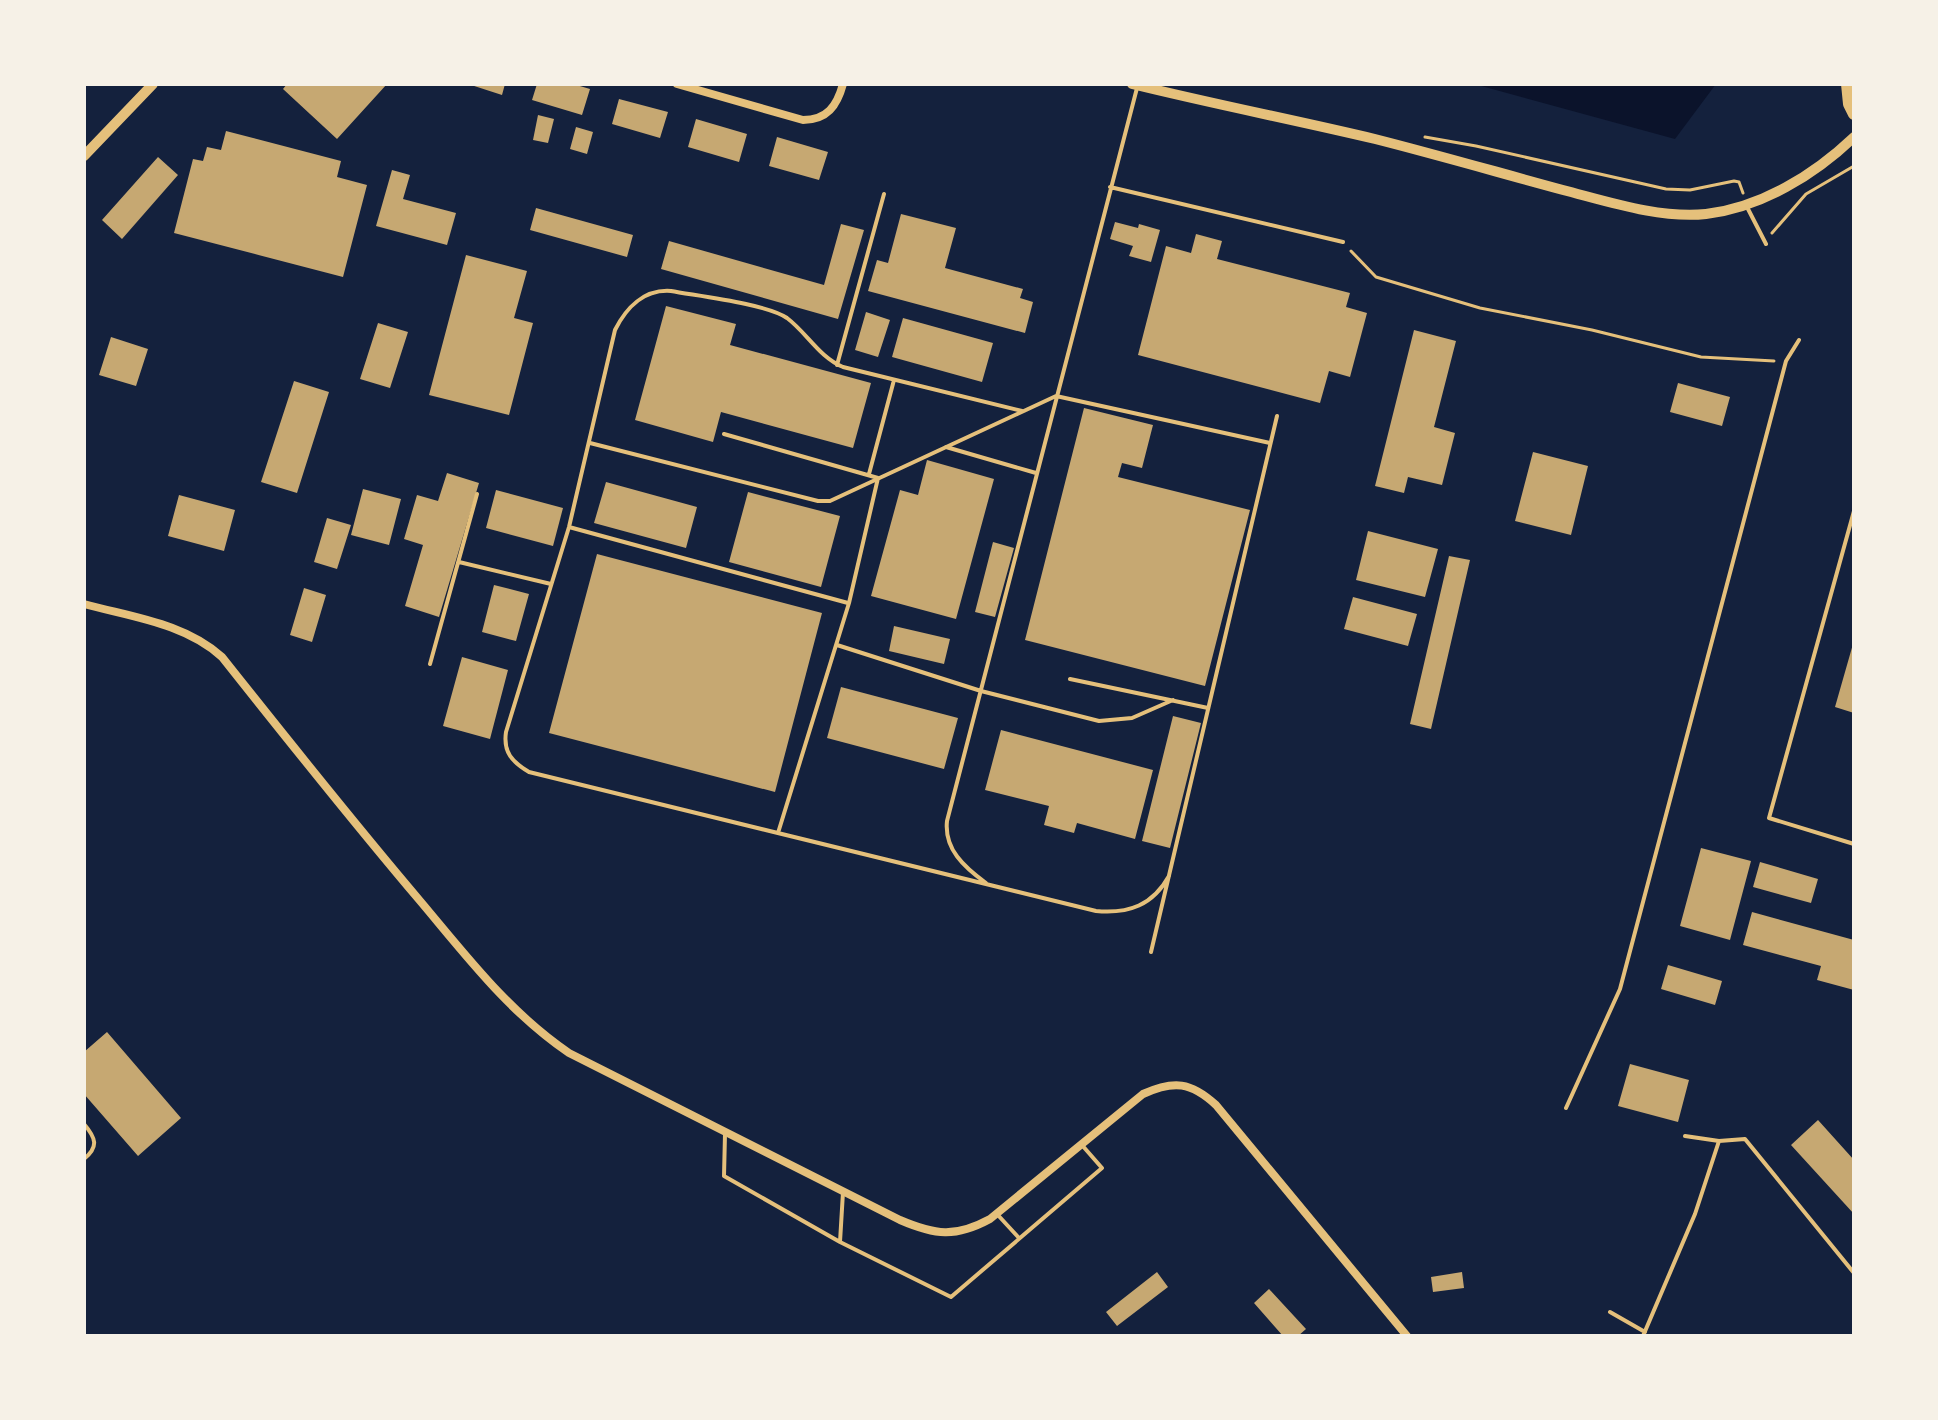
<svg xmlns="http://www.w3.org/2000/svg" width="1938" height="1420" viewBox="0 0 1938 1420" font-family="Quicksand,sans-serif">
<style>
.water{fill:#0b132b}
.building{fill:#c6a872}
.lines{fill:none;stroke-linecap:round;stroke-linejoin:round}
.path{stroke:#e5c07b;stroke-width:3}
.service{stroke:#e5c07b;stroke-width:4}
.minor{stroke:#e5c07b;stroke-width:8}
.tertiary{stroke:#e5c07b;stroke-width:10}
.primary{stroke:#e5c07b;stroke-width:12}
</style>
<rect width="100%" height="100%" fill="#14213d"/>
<!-- water -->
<path class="water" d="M1474 84H1716L1675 139Z"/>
<!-- building -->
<path class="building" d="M287 84H387L337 139 283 89Z
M468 84H505L502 95Z
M537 84H573L590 89 582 115 532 100Z
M619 99 668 112 660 138 612 124Z
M538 115 554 119 548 143 533 140Z
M696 119 747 134 739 162 688 147Z
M576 127 593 132 587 154 570 149Z
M226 131 341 161 337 177 367 185 343 277 174 233 193 159 203 161 207 147 221 150Z
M777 137 828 152 819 180 769 166Z
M158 157 178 175 122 239 102 220Z
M392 170 410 175 403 199 456 213 447 245 376 226Z
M536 208 633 235 627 257 530 230Z
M901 214 956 228 945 268 1023 289 1020 298 1033 302 1025 333 868 291 877 260 888 263Z
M1115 222 1138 228 1139 224 1160 230 1151 262 1129 256 1133 246 1110 239Z
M841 224 864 230 838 319 661 269 669 241 824 285Z
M1196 234 1222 241 1217 259 1350 293 1346 307 1367 313 1350 377 1329 371 1320 403 1138 355 1166 246 1191 253Z
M466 255 527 271 514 318 533 323 509 415 429 395Z
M666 306 736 324 730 345 871 383 853 448 721 412 713 442 635 420Z
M866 312 890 320 878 357 855 350Z
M903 318 993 343 982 382 892 357Z
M378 323 408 332 390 388 360 379Z
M1414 330 1456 341 1434 427 1455 433 1442 485 1408 477 1404 493 1375 486Z
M111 337 148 349 136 386 99 375Z
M294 381 329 392 297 493 261 482Z
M1678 383 1730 397 1722 426 1670 412Z
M1084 408 1153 425 1142 468 1122 463 1118 477 1250 510 1205 686 1025 640Z
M1533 452 1588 466 1571 535 1515 521Z
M927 460 994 479 956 619 871 596 900 490 918 495Z
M447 473 479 483 439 617 405 606 423 545 404 539 417 495 438 501Z
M606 482 697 507 686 548 594 523Z
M363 489 401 499 389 545 351 535Z
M496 490 563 508 553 546 486 528Z
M748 492 840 516 821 587 729 562Z
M179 495 235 510 224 551 168 536Z
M327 518 351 525 337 569 314 562Z
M1368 531 1438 549 1425 597 1356 580Z
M993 542 1014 548 995 617 975 612Z
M597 554 822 613 775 792 549 733Z
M1449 556 1470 560 1431 729 1410 724Z
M494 585 529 594 516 641 482 632Z
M304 588 326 595 312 642 290 635Z
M1353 597 1417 614 1408 646 1344 629Z
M894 626 950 639 944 664 889 651Z
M1853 644H1854V713L1835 707Z
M462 657 508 670 490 739 443 726Z
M841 687 958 718 944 769 827 738Z
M1173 716 1201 723 1170 848 1142 841Z
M1001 730 1153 770 1135 839 1077 823 1074 833 1044 825 1049 806 985 790Z
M1701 848 1751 861 1730 940 1680 926Z
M1760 862 1818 879 1811 903 1753 887Z
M1752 912 1854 940V990L1817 980 1821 966 1743 945Z
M1668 965 1722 981 1715 1005 1661 989Z
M107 1032 181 1118 138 1156 84 1094V1052Z
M1630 1064 1689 1080 1678 1122 1618 1106Z
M1818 1120 1854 1160V1214L1791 1145Z
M1157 1272 1168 1287 1117 1326 1106 1312Z
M1462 1272 1464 1288 1433 1292 1431 1277Z
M1269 1289 1306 1329 1298 1336H1283L1254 1303Z"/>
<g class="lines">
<!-- path -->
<path class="path" d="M1425 137 1476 146 1666 189 1690 190 1734 181 1739 182 1743 193
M1772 233 1806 194 1854 166
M1351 251 1376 277 1480 308 1592 330 1701 357 1774 361"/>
<!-- service -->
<path class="service" d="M1110 187 1343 242
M1747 207 1766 244
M837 365 884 194
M1022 411 843 367C819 357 807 333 787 318 767 304 698 296 671 291 644 289 626 308 615 330L569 527 506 732C503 752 512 762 529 772L1096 911C1129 914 1153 905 1169 876
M724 434 878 478 849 603 778 833
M590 443 818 501H830L1056 396 1270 443
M946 447 1036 473
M869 474 894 380
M1854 511 1769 818 1854 844
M569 527 848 603
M459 562 551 584
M837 645 981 691 1099 721 1132 718 1173 700
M430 664 477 494
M1070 679 1208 708
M986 883C964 867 944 849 947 821L1137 88
M1151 952 1277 416
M1566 1108 1620 989 1786 361 1799 340
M84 1124C96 1138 99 1147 84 1159
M725 1134 724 1176 840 1242
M1685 1136 1719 1141
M843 1192 840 1242 951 1297 1102 1168 1081 1144
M996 1213 1019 1238
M1610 1312 1645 1332
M1643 1336 1695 1214 1719 1141 1745 1139 1854 1273"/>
<!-- minor -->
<path class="minor" d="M677 84 803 120C827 120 837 106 843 84
M84 604C131 617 185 623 222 657 287 739 353 822 421 902 468 958 509 1012 569 1053L900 1220C935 1235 955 1238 990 1219L1143 1094C1174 1080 1191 1082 1216 1105L1407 1336"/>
<!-- tertiary -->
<path class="tertiary" d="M1132 84C1213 104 1295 120 1375 139 1438 155 1500 173 1563 190 1606 201 1660 219 1706 214 1762 207 1814 175 1854 137
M84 156 153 84"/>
<!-- primary -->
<path class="primary" d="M1847 84 1849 104 1854 114"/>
</g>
<!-- border -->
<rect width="1938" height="1420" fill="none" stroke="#f6f1e7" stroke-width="172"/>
</svg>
